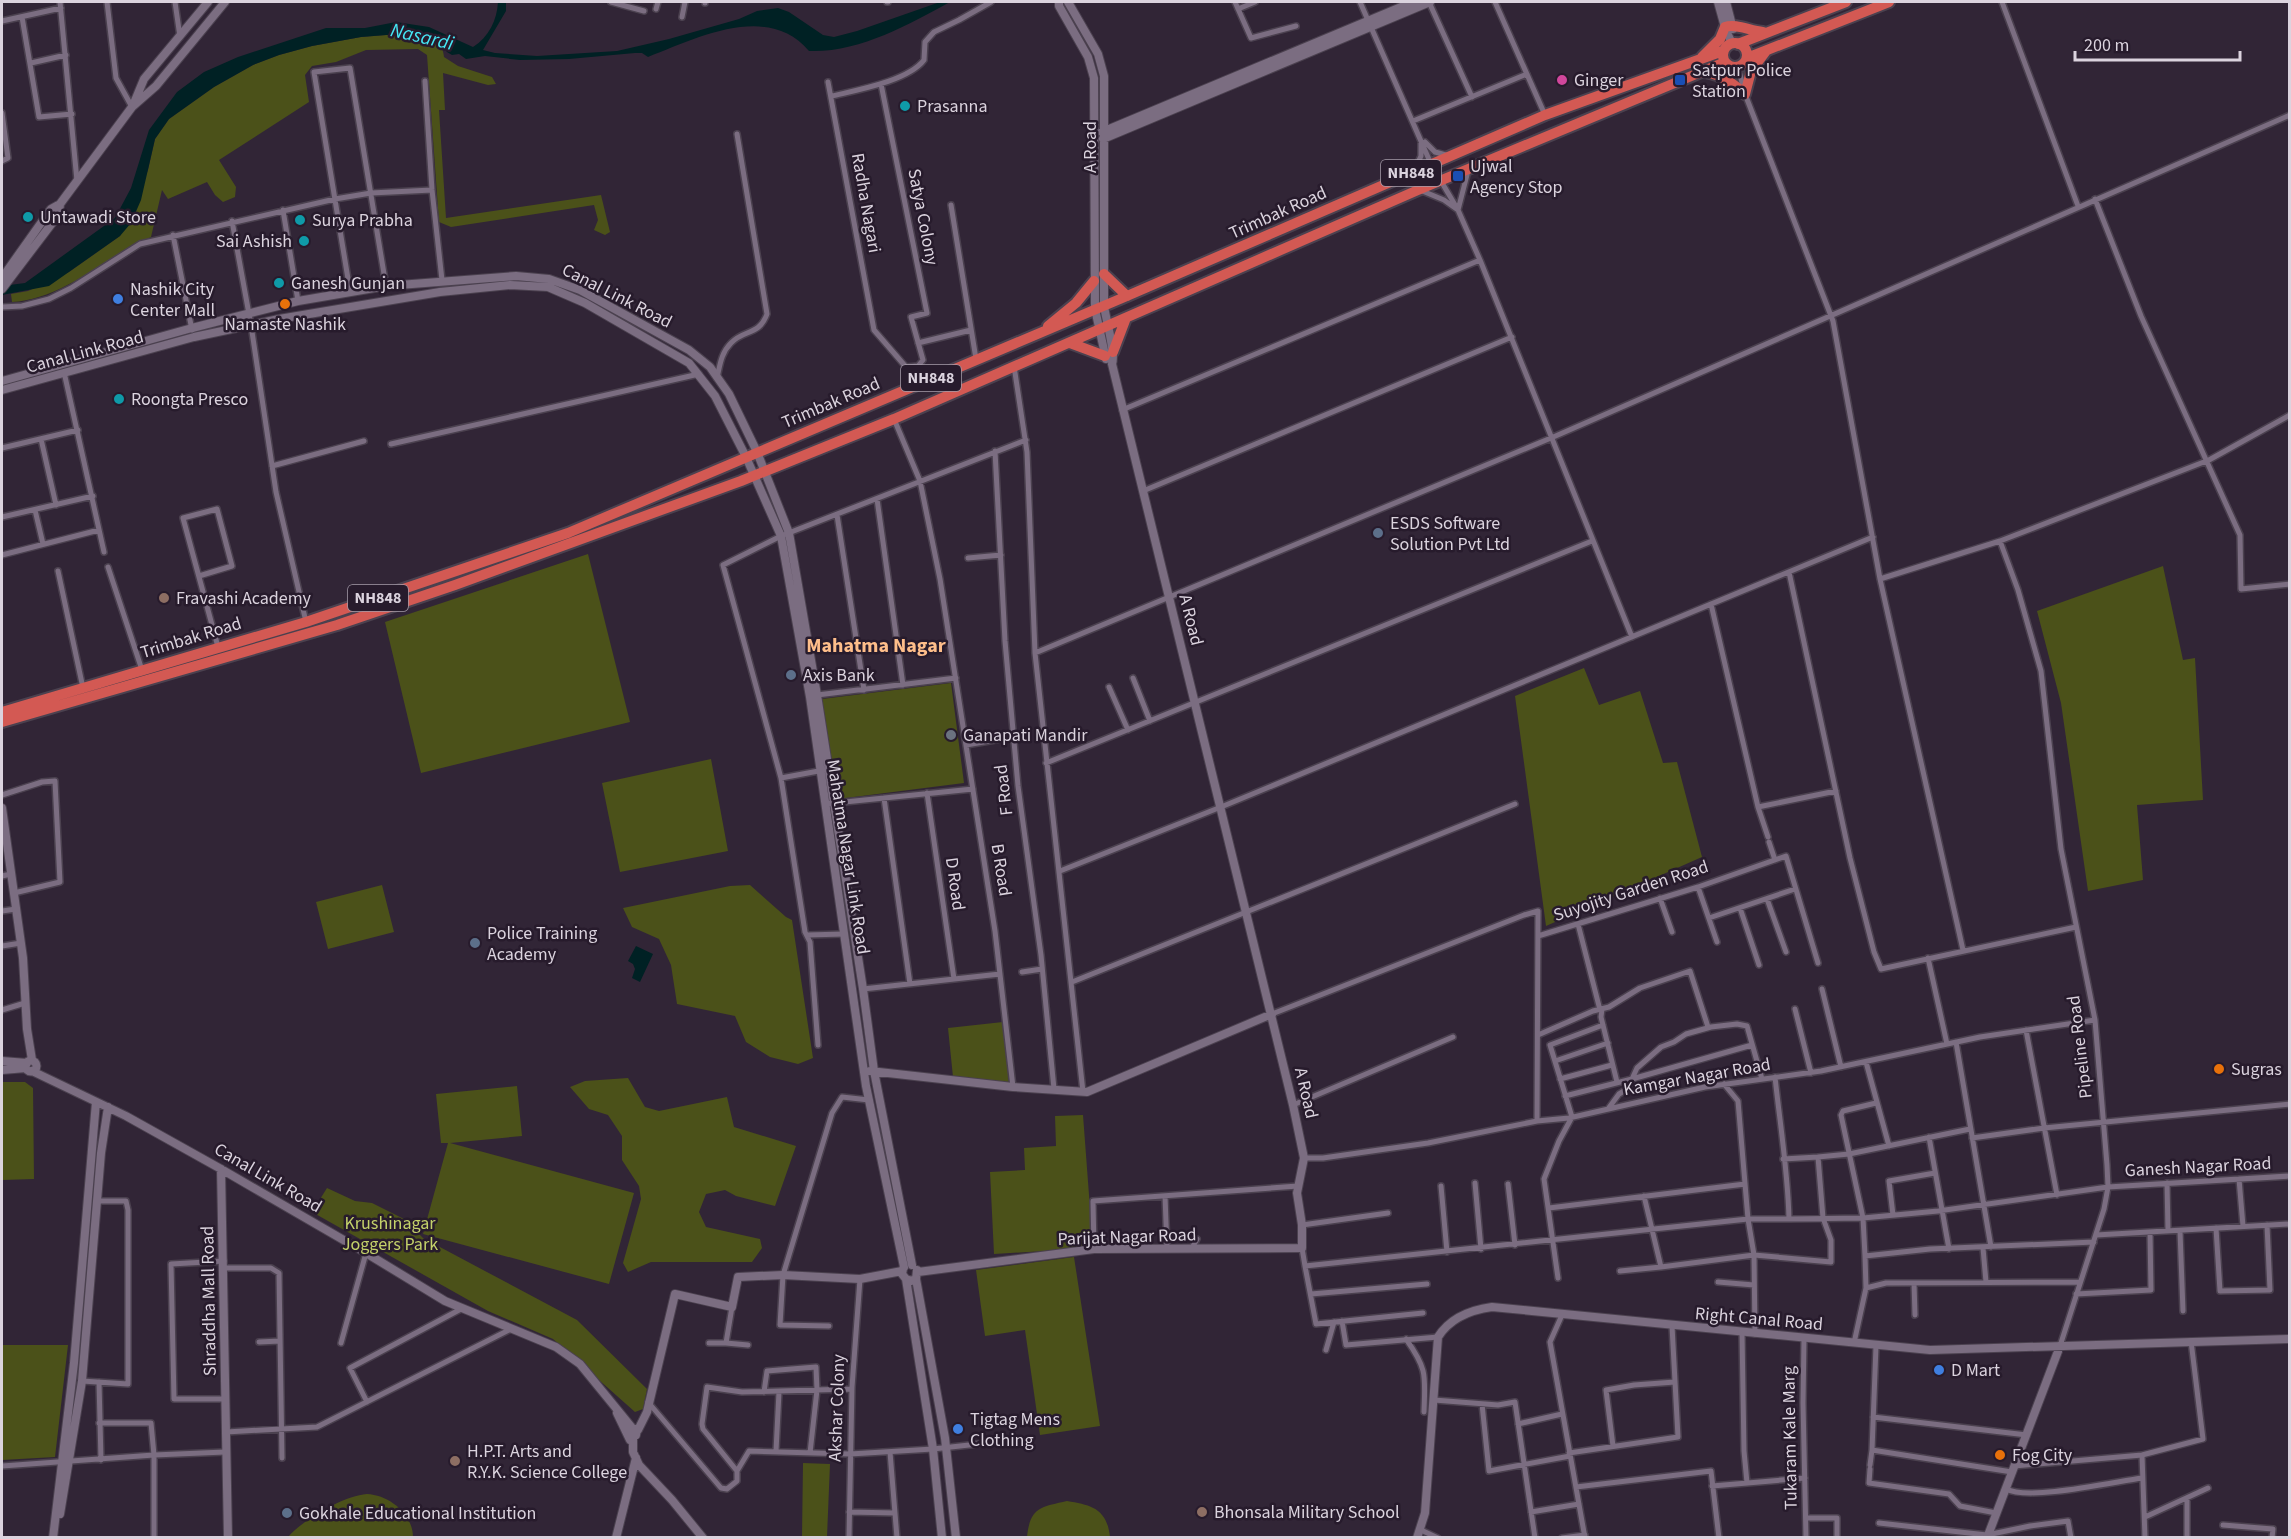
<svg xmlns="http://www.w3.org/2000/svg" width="2291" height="1539" viewBox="0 0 2291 1539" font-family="'Source Sans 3',sans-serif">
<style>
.green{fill:#4b5119}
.water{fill:#002124}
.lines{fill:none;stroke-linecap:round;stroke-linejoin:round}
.street-casing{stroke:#4b414f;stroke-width:8}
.secondary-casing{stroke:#4b414f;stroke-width:10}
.highway-casing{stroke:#4b414f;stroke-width:14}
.street{stroke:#7b6d81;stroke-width:5}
.secondary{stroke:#7b6d81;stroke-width:8}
.highway{stroke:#d35953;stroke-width:10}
.hotel-dot{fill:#d1479c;stroke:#271b2c;stroke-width:2}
.transit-dot{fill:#1a4fb4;stroke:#271b2c;stroke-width:2}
.culture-dot{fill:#0f9aa8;stroke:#271b2c;stroke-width:2}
.shop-dot{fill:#3f7fe0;stroke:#271b2c;stroke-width:2}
.food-dot{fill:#e8710a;stroke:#271b2c;stroke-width:2}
.service-dot{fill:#5c6f8a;stroke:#271b2c;stroke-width:2}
.education-dot{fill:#8d6e63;stroke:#271b2c;stroke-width:2}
.worship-dot{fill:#6b7280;stroke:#271b2c;stroke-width:2}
.labels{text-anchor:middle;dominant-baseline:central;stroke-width:5;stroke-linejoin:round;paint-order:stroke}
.shield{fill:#271b2c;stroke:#a59ca9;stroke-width:1.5}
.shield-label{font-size:16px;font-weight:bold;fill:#dbd3de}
.poi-label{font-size:18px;fill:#dbd3de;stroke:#271b2c;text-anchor:start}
.street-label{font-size:18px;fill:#dbd3de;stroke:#271b2c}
.park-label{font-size:18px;fill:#c4d26a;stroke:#271b2c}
.water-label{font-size:20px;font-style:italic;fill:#45e7f5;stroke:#271b2c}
.neighbourhood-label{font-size:20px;font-weight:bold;fill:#febe8a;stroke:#271b2c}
</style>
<rect width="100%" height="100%" fill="#312536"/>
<!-- green -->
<path class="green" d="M411 33C426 37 443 38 444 57L458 66 492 77 496 84 488 85 443 73 445 110H439L446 218 601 195 610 232 605 235 594 230 598 220 594 205 451 227 439 222 427 55 418 49 366 50 336 62 312 66 305 75 309 102 219 160 236 187 235 197 223 202 215 195 207 182 168 199 162 190 151 237C107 258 60 300 12 302L11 294 28 291 69 272 120 236 148 170 155 139 169 119 214 87 253 65 279 55 312 46 361 37Z
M588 554 630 722 421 773 385 622Z
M2163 566 2183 660 2195 658 2203 800 2137 805 2143 880 2088 891 2061 703 2037 611Z
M1584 668 1599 705 1640 691 1663 763 1677 762 1702 857 1546 926 1515 696Z
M951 683 964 783 838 799 822 699Z
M711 759 728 851 620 872 602 783Z
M382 885 394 932 328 949 316 902Z
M750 885 786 917 792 920 813 1058 798 1064 770 1057 746 1042 735 1016 677 1004 671 965 659 939 632 927 623 908 730 886Z
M1003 1022 1009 1083 953 1077 948 1028Z
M628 1078 645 1107 659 1111 727 1097 734 1127 796 1146 775 1206 736 1196 725 1190 706 1194 699 1212 706 1227 760 1239 762 1248 752 1262H651L628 1272 623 1263 641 1199 639 1186 622 1160V1136L608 1115 589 1109 570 1087 585 1081Z
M2 1082H25L33 1088 34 1179 2 1180Z
M517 1086 522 1136 450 1143 634 1193 609 1284 423 1234 448 1143H441L436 1094Z
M1083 1115 1093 1248 994 1254 990 1172 1025 1170 1024 1148 1056 1146 1055 1116Z
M327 1188 355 1201 372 1203 404 1219 423 1238 577 1320 647 1389 643 1409 635 1412 553 1339 488 1311 312 1212Z
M1074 1257 1100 1426 1040 1435 1025 1330 985 1336 976 1270Z
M2 1345H68L55 1457 2 1460Z
M803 1463 830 1464 827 1537H802Z
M367 1494C389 1495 413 1514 413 1537H288C304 1519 343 1496 367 1494Z
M1067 1501C1092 1505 1107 1509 1110 1537H1027C1030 1508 1040 1507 1067 1501Z"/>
<!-- water -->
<path class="water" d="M498 2H506V11L483 50 495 53 537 56 617 51 669 39 739 19 757 11 778 8 789 12 823 35 834 37 857 31 940 2H950C908 25 858 53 809 51 768 2 697 38 648 57L642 53H635L569 59 520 60 485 56 466 59 459 54 452 55 447 52 441 43 411 33 361 37 312 46 279 55 253 65 214 87 169 119 155 139 141 200 131 223 120 236 49 286 2 295V286L25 283 115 218 131 188 149 130 177 92 204 72 238 57 326 28H365L396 22 429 27 473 47C489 37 497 20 498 2Z
M636 946 653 954 640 982 632 978 635 969 633 964 628 961Z"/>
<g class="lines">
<!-- street casing -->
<g class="street-casing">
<path id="street" d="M60 2 77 181
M107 2 116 78 132 107
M175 2 180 37
M611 2 644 11
M887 2H888
M1235 2 1251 38 1296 26
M1360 2 1431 164 1458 210 1480 260 1632 637
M1429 2 1472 97
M1495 2 1545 115
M2002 2 2078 206
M705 3V2
M656 9 658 2
M1238 9 1255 2
M22 17 39 117 72 114
M682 17 685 2
M2 21 61 8
M31 63 66 55
M1738 67 1745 94 1833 321 1880 579 1963 950
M425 81 432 190 442 280
M828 82 874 330 906 367 918 366
M881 84 927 313 911 317 923 360 918 366 925 381
M832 96C857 90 908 81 924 60L925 42 934 32 959 20 991 2
M2 113 8 158 2 161
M1413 121 1527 74
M1425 142 1435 152 1446 155
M1415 169 1421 156V143
M1420 190 1444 200 1458 210 1468 171
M2095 199 2141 316 2240 535 2241 589 2290 584
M951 205 976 359
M283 210 298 301
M232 221 251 325 276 492 306 622
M173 235 192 330
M350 291 314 72 350 68 386 286
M2 307 22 306 49 299 71 288 140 244 335 199 371 193 432 190
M918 343 971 330
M1014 366 1027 452 1035 653 1083 1092
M64 372 104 552
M717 378C720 365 721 353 731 343 744 329 759 336 767 314L737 134
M1122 410 1480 260
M894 419 920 481 940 579 995 931 1013 1087
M41 439 56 505
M391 444 699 374
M2 448 78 430
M995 451 1005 641 1018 786 1041 955 1054 1089
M272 466 364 441
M1143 491 1512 337
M877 499 903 685
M35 510 43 544
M837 515 864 690
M2 517 93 496
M2000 541 2018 590 2041 671 2061 849 2095 1020 2107 1165 2108 1187 2104 1209 2060 1346
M2 555 99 530
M968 558 1001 555
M108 567 142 670
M58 571 83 688
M1789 572 1850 858 1874 952 1881 969 2076 927
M199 576 232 566 217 509 183 518 218 647
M1880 579 2000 541 2209 460 2290 415
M1711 604 1758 807 1768 837
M1035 653 1551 438 2290 115
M1133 678 1150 721
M1109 687 1128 730
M817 695 956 678
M966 745 1013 737
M1046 763 1592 541
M781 778 824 770
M927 793 954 979
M2 795 42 782 55 781 60 882 14 893
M884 798 910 984
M825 804 973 789
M1758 807 1836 791
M1769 842 1775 860
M1060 871 1221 807 1873 537
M2 876 11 874
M1698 887 1717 942
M1660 898 1672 932
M1767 899 1786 952
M1740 908 1759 965
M2 911 16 909
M1709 918 1795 889
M1578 924 1600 1010 1602 1009 1601 1017 1617 1082
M807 935 844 934
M1538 936 1698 887 1786 856 1818 963
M2 946 21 943
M1928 958 1947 1044
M1022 972 1042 969
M1072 982 1515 804
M863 989 1000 974
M1822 989 1841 1067
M1795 1009 1811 1073
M2 1010 25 1003
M1272 1014 1524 915 1538 911 1537 1121
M2026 1030 2057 1195
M1538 1035 1593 1011 1609 1007 1640 988 1690 971 1708 1027
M1956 1042 1991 1247
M818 1045 810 942 805 932 781 778 723 565 781 536 1026 440
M1555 1061 1608 1043
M1866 1062 1889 1146
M1775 1077C1780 1124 1788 1172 1789 1219H1748L1754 1255 1831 1262V1240L1823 1218 1818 1157 1783 1159
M1560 1079 1612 1065
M1565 1096 1632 1079 1637 1068 1661 1047 1674 1042 1686 1034 1711 1027 1737 1024 1747 1026 1762 1079
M1876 1103 1843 1111 1841 1115 1863 1218 1938 1211 2108 1187 2290 1176
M1293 1105 1453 1037
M1608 1109 1619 1094 1629 1088 1632 1079 1752 1045
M1929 1137 1949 1249
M1972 1138 2044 1128 2290 1104
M1818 1157 1849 1154 1970 1129
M1304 1158H1323L1428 1143 1537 1121 1569 1118 1705 1087 1821 1071 1980 1037 2095 1020
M2239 1179 2243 1226
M1475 1183 1481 1249
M2167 1183 2168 1231
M1508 1184 1515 1245
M1441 1186 1447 1252
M1165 1196 1167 1248
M1644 1196 1661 1267 1754 1255 1755 1334
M1549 1208 1745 1184
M1893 1215 1889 1181 1935 1173
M1789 1219 1863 1218 1865 1256 1930 1249 2094 1242
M1302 1225 1388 1213
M2216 1228 2220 1291 2270 1290 2267 1225
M2180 1231 2183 1311
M2096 1235 2290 1224
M1192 1248 1197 1239
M1302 1248 1305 1266 1748 1219 1738 1101 1724 1084
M1983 1248 1986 1282
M1094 1249 1093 1201 1298 1186
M224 1261 171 1264 174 1399H225
M1305 1266 1316 1324 1423 1313
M224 1268H271L279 1273 282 1458
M1620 1271 1661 1267
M1558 1278 1544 1179 1559 1141 1572 1117 1550 1045 1603 1025
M1718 1282 1754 1285
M1914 1283 1915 1315
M1866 1288 1886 1283 2080 1282
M1311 1294 1427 1284
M2076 1294 2151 1290 2150 1233
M732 1307 726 1343 748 1345
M1562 1315 1550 1342 1585 1538
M1342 1321 1346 1345 1438 1337
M829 1326 780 1325 783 1275 832 1113 842 1097 869 1100
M1742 1333 1744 1451 1747 1483
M1406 1339C1428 1370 1425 1376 1424 1412
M1804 1339 1803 1403 1806 1538
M259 1342 280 1341
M341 1343 366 1253
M709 1343H726
M1854 1343 1866 1288 1865 1256
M1876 1346 1872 1450 2012 1472
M1326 1350 1334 1322
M82 1381 128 1384V1210L126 1201H97
M99 1382 101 1460
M764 1392 767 1371 816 1367 817 1390 810 1453
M1434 1400 1498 1405 1515 1402 1535 1538
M367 1402 350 1368 461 1309
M648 1402 721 1488 727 1489 737 1481V1471L703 1429 702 1424 707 1387 742 1392 851 1389
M1482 1404 1489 1471 1570 1456
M1873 1417 2027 1435
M99 1423H151L154 1455 225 1452
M1518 1424 1562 1414
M226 1432 317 1427 511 1329
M1613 1446 1606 1390 1634 1385 1675 1382
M776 1451 779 1392
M890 1452 897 1538
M1569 1453 1678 1437 1672 1326
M2142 1455 2145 1538
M1870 1465 1872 1450
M2 1466 154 1455V1538
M2014 1466 2142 1455 2203 1439 2191 1341
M1870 1469 1869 1483 1949 1494 1960 1506 1996 1513
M737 1471 749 1451 850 1454 933 1449 978 1444
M1712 1486 1805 1478
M1576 1487 1711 1471 1719 1538
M2006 1489C2029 1501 2113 1482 2142 1478
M2187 1498V1538
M849 1512 895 1513
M1531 1512 1579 1504
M2145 1517 2208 1488
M1806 1518H1837V1538
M1879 1523 1987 1535 2030 1526 2068 1521 2071 1538
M2223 1525 2273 1529 2272 1538
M1421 1530 1438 1538
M849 1538 852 1387 860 1279
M1562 1538 1585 1535"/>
</g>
<!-- secondary casing -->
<g class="secondary-casing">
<path id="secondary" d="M1059 2V6L1088 57 1094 78 1095 309 1106 359
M1718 2 1726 31 1732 43
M1726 2 1733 29
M134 103 144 79 208 2
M1102 132 1413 2
M1103 139 1430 2
M2 278 51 209 60 204 132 107 156 86 225 2
M2 289 59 214 60 204
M2 381 192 328 298 301 386 286 516 276 549 279 580 290 689 350 710 367 729 394 757 452 789 533 817 695 863 989 874 1071 912 1265
M2 390 194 337 279 319 440 292 510 285 548 287 585 303 689 363 715 396 746 457 781 536 810 697 866 1086 904 1267
M2 808 23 958 27 1029 32 1060
M25.5 1066a5.5 5.5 0 1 1 11 0a5.5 5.5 0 1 1-11 0Z
M2 1061 27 1063
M2 1070 26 1068
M32 1071 126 1116 221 1169 366 1253 445 1301 556 1347 580 1364 633 1429H637L636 1435 631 1434 633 1429
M870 1071 1013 1087 1087 1092 1272 1014
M221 1169 228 1538
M903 1269 902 1274 906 1279 911 1281 916 1279
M917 1270 916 1279 945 1438 956 1538
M918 1272 1094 1249 1302 1248V1225L1297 1193 1304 1158 1293 1105 1112 364C1116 353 1106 320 1104 306V76L1098 54 1068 2
M906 1279 933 1449 942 1538
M617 1413 630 1440
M638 1430 647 1412 675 1294 732 1307 738 1277 783 1275 860 1279 902 1271
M633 1435V1452L639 1465 672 1500 703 1538
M60 1514 82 1381 101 1153 108 1107
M53 1538 74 1363 96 1102
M616 1538 636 1458
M1417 1538 1425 1513 1438 1337C1450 1318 1470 1310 1492 1307L1930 1350 2290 1339
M1987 1538 2060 1346"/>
</g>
<!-- highway casing -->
<g class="highway-casing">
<path id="highway" d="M1723 55a12 12 0 1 1 24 0a12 12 0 1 1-24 0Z
M1738 44 1846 2
M1702 57 1720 39 1725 27C1736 23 1750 31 1763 32
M1747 58 1889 2
M1701 72C1718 72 1733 83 1745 94L1751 71 1766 51
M1104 274 1127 296
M1048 326 1076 303 1094 281
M1070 343 1105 356
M1113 352 1126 318
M2 712 306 622 568 533 1127 296 1545 115 1723 51
M2 722 337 625 455 585 741 481 894 419 1418 190 1725 62"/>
</g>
<!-- street -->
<use href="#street" class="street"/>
<!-- secondary -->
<use href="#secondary" class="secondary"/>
<!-- highway -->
<use href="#highway" class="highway"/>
</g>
<!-- markers -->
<circle class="hotel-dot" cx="1562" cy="80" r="6"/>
<g class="transit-dot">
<rect x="1674" y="74" width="12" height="12" rx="3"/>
<rect x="1452" y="170" width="12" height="12" rx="3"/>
</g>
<g class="culture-dot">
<circle cx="905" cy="106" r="6"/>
<circle cx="28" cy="217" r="6"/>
<circle cx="300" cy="220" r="6"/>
<circle cx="304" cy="241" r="6"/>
<circle cx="279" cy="283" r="6"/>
<circle cx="119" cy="399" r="6"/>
</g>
<g class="shop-dot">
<circle cx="118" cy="299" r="6"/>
<circle cx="1939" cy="1370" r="6"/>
<circle cx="958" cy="1429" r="6"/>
</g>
<g class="food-dot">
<circle cx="285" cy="304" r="6"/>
<circle cx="2219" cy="1069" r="6"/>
<circle cx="2000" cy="1455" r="6"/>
</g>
<g class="service-dot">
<circle cx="1378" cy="533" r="6"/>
<circle cx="791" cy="675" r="6"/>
<circle cx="475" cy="943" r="6"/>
<circle cx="287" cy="1513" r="6"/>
</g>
<g class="education-dot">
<circle cx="164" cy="598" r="6"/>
<circle cx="455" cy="1461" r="6"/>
<circle cx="1202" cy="1512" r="6"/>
</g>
<circle class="worship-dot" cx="951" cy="735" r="6"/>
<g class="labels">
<!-- shield labels -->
<g class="shield">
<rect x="1381" y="160" width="60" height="26" rx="4.5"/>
<rect x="901" y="365" width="60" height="26" rx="4.5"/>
<rect x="348" y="585" width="60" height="26" rx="4.5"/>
</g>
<g class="shield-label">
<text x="1411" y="173">NH848</text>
<text x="931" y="378">NH848</text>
<text x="378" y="598">NH848</text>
</g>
<!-- poi labels -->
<g class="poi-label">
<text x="1692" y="70">Satpur Police<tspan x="1692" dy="21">Station</tspan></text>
<text x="1574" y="80">Ginger</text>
<text x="917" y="106">Prasanna</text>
<text x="1470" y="166">Ujwal<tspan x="1470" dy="21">Agency Stop</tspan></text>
<text x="40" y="217">Untawadi Store</text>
<text x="312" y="220">Surya Prabha</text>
<text x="292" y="241" text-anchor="end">Sai Ashish</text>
<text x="291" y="283">Ganesh Gunjan</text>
<text x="130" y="289">Nashik City<tspan x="130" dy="21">Center Mall</tspan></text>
<text x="285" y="324" text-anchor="middle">Namaste Nashik</text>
<text x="131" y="399">Roongta Presco</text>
<text x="1390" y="523">ESDS Software<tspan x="1390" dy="21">Solution Pvt Ltd</tspan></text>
<text x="176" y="598">Fravashi Academy</text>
<text x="803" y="675">Axis Bank</text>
<text x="963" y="735">Ganapati Mandir</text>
<text x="487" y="933">Police Training<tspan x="487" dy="21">Academy</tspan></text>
<text x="2231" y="1069">Sugras</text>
<text x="1951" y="1370">D Mart</text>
<text x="970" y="1419">Tigtag Mens<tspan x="970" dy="21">Clothing</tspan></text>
<text x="467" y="1451">H.P.T. Arts and<tspan x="467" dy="21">R.Y.K. Science College</tspan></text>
<text x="2012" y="1455">Fog City</text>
<text x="1214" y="1512">Bhonsala Military School</text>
<text x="299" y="1513">Gokhale Educational Institution</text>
</g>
<!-- street labels -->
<g class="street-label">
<text transform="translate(1090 147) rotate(-90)">A Road</text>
<text transform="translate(866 203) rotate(80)">Radha Nagari</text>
<text transform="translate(1278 213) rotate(-24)">Trimbak Road</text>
<text transform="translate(923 217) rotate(79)">Satya Colony</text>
<text transform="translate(617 296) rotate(27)">Canal Link Road</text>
<text transform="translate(85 352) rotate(-15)">Canal Link Road</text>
<text transform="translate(831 403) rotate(-23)">Trimbak Road</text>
<text transform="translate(1191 620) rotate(76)">A Road</text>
<text transform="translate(191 638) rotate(-17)">Trimbak Road</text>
<text transform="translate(1004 790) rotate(-97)">F Road</text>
<text transform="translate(848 857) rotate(81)">Mahatma Nagar Link Road</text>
<text transform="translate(1001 870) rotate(81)">B Road</text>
<text transform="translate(955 884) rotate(82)">D Road</text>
<text transform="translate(1631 891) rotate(-18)">Suyojity Garden Road</text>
<text transform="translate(2080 1047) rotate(-97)">Pipeline Road</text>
<text transform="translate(1697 1077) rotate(-10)">Kamgar Nagar Road</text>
<text transform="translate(1306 1093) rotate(77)">A Road</text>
<text transform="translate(2198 1167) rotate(-3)">Ganesh Nagar Road</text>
<text transform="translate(268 1178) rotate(30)">Canal Link Road</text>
<text transform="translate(1127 1237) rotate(-2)">Parijat Nagar Road</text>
<text transform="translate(209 1301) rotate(-91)">Shraddha Mall Road</text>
<text transform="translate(1759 1319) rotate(5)">Right Canal Road</text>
<text transform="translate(837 1408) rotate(-88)">Akshar Colony</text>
<text transform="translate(1790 1438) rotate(-91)">Tukaram Kale Marg</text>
</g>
<!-- park labels -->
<g class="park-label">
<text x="390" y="1223">Krushinagar<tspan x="390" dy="21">Joggers Park</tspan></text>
</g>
<!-- water labels -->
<g class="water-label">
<text transform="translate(422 37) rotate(13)">Nasardi</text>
</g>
<!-- neighbourhood labels -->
<g class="neighbourhood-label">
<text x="876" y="646">Mahatma Nagar</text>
</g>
</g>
<!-- border -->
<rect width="2291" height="1539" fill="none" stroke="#dbd3de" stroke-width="6"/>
<!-- scale -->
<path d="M2075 51v9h165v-9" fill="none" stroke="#dbd3de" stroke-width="3"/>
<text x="2084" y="51" font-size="18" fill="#dbd3de" stroke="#271b2c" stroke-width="4.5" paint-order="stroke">200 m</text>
</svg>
